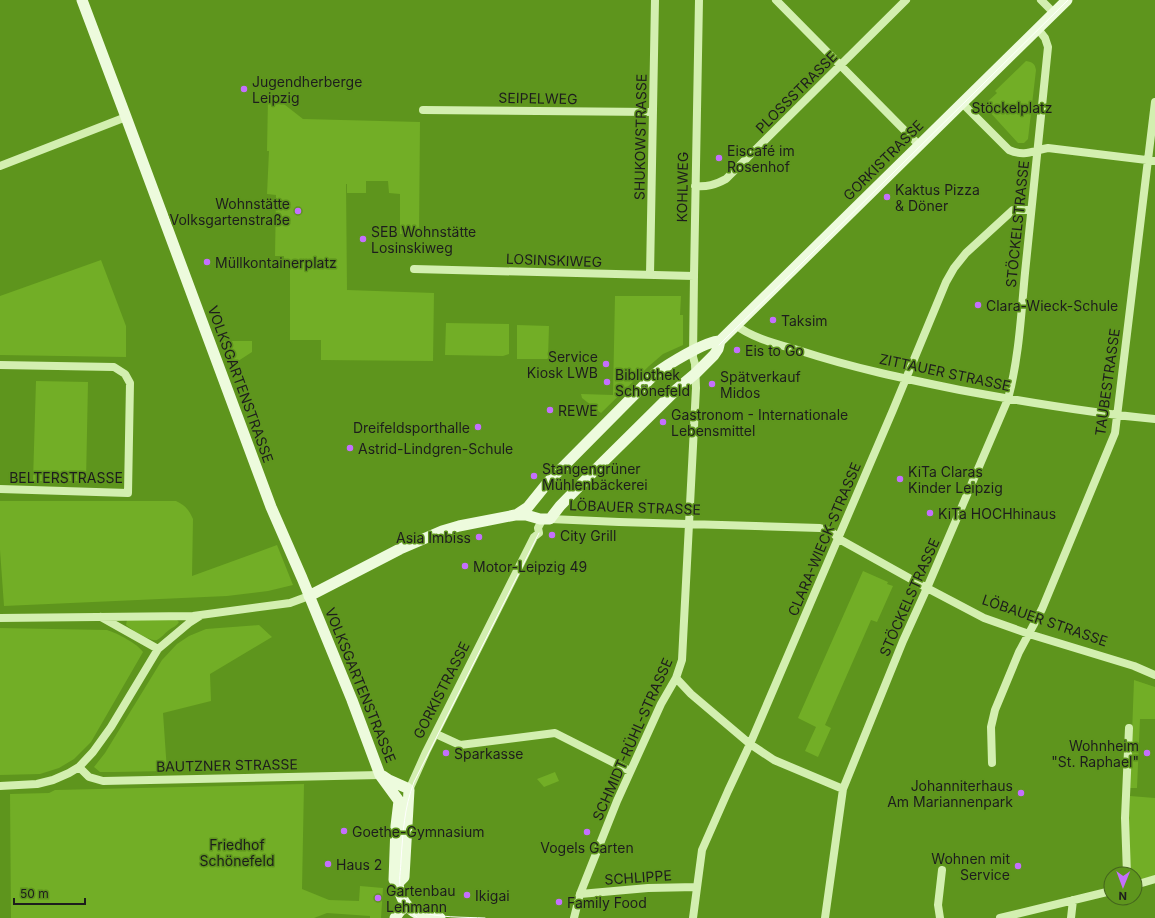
<svg xmlns="http://www.w3.org/2000/svg" width="1155" height="918" viewBox="0 0 1155 918" font-family="Inter,sans-serif">
<style>
.green{fill:#72ae26}
.lines{fill:none;stroke-linecap:round;stroke-linejoin:round}
.street{stroke:#d3efb0;stroke-width:8}
.secondary{stroke:#edfbdd;stroke-width:11}
.tram{stroke:#fff;stroke-width:1}
.poi-dot{fill:#c56ffe;stroke:#5e951d;stroke-width:1.5}
.labels{text-anchor:middle;dominant-baseline:central;stroke-width:3;stroke-linejoin:round;paint-order:stroke}
.poi-label{font-size:14px;fill:#1d1d1d;stroke:#5e951d;text-anchor:start}
.street-label{font-size:14px;fill:#1d1d1d;stroke:#5e951d}
.park-label{font-size:14px;fill:#1c1d1b;stroke:#5e951d}
</style>
<rect width="100%" height="100%" fill="#5e951d"/>
<!-- green -->
<path class="green" d="M1026 61C1033 62 1035 64 1036 70L1028 139 1024 143H1018L987 109 986 103 997 93 995 91Z
M271 94 303 119 420 122 419 234H400V194L389 193 388 181H366V193H347V184H346L347 290 434 293 433 361 321 360V340H290V265H284V256H275L276 195 267 194 269 151H267L268 98Z
M101 260 126 326V357L0 355V296Z
M615 296H681L680 315H683V345L663 354 649 366 601 413 582 398 581 394 613 395Z
M446 323 509 324V354L503 356 445 355Z
M517 325 549 326 548 359H517Z
M223 341H252V352L232 365Z
M36 381 88 382 86 481H33Z
M0 501H176C185 505 189 510 193 519L192 576 277 545 293 585 268 591 227 596 4 606 0 550Z
M863 571 888 582 887 584 893 586 877 622 871 620 825 725 831 728 818 757 805 751 816 727 798 718Z
M176 619 179 622C177 626 173 627 169 630 165 633 161 638 157 640 150 642 131 629 126 625L127 620Z
M259 625 272 637 210 674 211 701 163 713 167 771 115 772H100L94 767 105 753 162 660 177 644 189 636 206 629Z
M0 628 107 630C117 633 138 644 143 652L91 742 74 759 59 768 40 774 0 775Z
M1134 680 1155 687V719H1140L1137 788H1130Z
M555 772 559 781 544 787 537 779Z
M304 784 302 889 329 900 359 901 360 886 383 888 381 918H370V916L327 913 314 918H11L10 794 49 793 55 790Z
M1130 796 1155 798V875L1135 882V874H1131L1128 833Z"/>
<g class="lines">
<!-- street -->
<path class="street" d="M776 0 919 145
M1041 0 1054 13
M962 103 1009 150C1025 157 1032 151 1048 148L1155 161
M423 110 653 112
M0 166 126 117
M695 186C707 187 715 185 726 179L906 0
M414 269 694 276
M650 275 655 0
M736 325C751 338 781 345 801 351 853 368 906 379 960 390 1025 402 1089 413 1155 419
M0 365 114 367 125 374 130 383 128 493 0 489
M550 519 619 522 820 528 831 531 839 539 927 588 984 618 1029 634 1134 666 1155 675
M101 617 158 649
M0 618 193 616 290 603 309 596
M676 678 691 694 750 744 774 760 843 789
M436 734 460 745 555 733 630 771
M992 763 991 727 995 710 1019 652 1042 609 1115 433 1155 102
M79 767 89 777 103 781 380 775
M0 786 37 784 53 780 69 773 79 767 93 752 111 727 158 649 189 623 200 616
M409 790 426 752 534 537 539 533 538 528 542 520
M1127 874 1125 818 1129 728
M1135 885 1155 879
M580 894 648 888 697 887
M574 918 580 894 617 801 661 704 676 678 682 660 696 388 695 364 693 357 694 276 699 0
M693 918 702 850 728 791 750 744 893 410 946 282 954 268 966 253 1013 210H1031
M825 918 843 789 903 641 927 588 1008 399C1019 358 1021 315 1025 273 1033 198 1040 122 1048 47L1045 38 1038 29
M940 918 938 905 942 870
M1000 918 1111 891
M1071 918 1073 900"/>
<!-- secondary -->
<path class="secondary" d="M82 0 126 117 271 507 302 578 352 700 380 775 399 801 396 826 394 880 398 883C399 897 408 911 421 915 427 918 434 918 440 918
M516 515 528 507 549 481 655 374C667 365 705 341 720 341
M309 596 400 549 442 531 459 526 515 515H526L540 519H550L560 506 598 467 677 389 696 373 714 355 718 349 720 341 1067 0
M383 776 389 780 407 788 409 790 404 877 398 883
M395 918 400 911 407 905"/>
<!-- tram -->
<path class="tram" d="M719 345 1068 0
M397 893 404 907 417 917
M485 918C466 917 435 918 418 911 410 907 404 899 401 890 398 881 401 870 401 860 403 833 404 808 414 782L539 533"/>
</g>
<!-- markers -->
<g class="poi-dot">
<circle cx="244" cy="89" r="4"/>
<circle cx="719" cy="158" r="4"/>
<circle cx="887" cy="197" r="4"/>
<circle cx="298" cy="211" r="4"/>
<circle cx="363" cy="239" r="4"/>
<circle cx="207" cy="262" r="4"/>
<circle cx="978" cy="305" r="4"/>
<circle cx="773" cy="320" r="4"/>
<circle cx="737" cy="350" r="4"/>
<circle cx="606" cy="364" r="4"/>
<circle cx="607" cy="382" r="4"/>
<circle cx="712" cy="384" r="4"/>
<circle cx="550" cy="410" r="4"/>
<circle cx="663" cy="422" r="4"/>
<circle cx="478" cy="427" r="4"/>
<circle cx="350" cy="448" r="4"/>
<circle cx="534" cy="476" r="4"/>
<circle cx="900" cy="479" r="4"/>
<circle cx="930" cy="513" r="4"/>
<circle cx="552" cy="535" r="4"/>
<circle cx="479" cy="537" r="4"/>
<circle cx="465" cy="566" r="4"/>
<circle cx="446" cy="753" r="4"/>
<circle cx="1147" cy="753" r="4"/>
<circle cx="1021" cy="793" r="4"/>
<circle cx="344" cy="831" r="4"/>
<circle cx="587" cy="832" r="4"/>
<circle cx="328" cy="864" r="4"/>
<circle cx="1018" cy="866" r="4"/>
<circle cx="467" cy="895" r="4"/>
<circle cx="378" cy="898" r="4"/>
<circle cx="559" cy="902" r="4"/>
</g>
<g class="labels">
<!-- poi labels -->
<g class="poi-label">
<text x="252" y="81">Jugendherberge<tspan x="252" dy="16">Leipzig</tspan></text>
<text x="727" y="150">Eiscafé im<tspan x="727" dy="16">Rosenhof</tspan></text>
<text x="895" y="189">Kaktus Pizza<tspan x="895" dy="16">&amp; Döner</tspan></text>
<text x="290" y="203" text-anchor="end">Wohnstätte<tspan x="290" dy="16">Volksgartenstraße</tspan></text>
<text x="371" y="231">SEB Wohnstätte<tspan x="371" dy="16">Losinskiweg</tspan></text>
<text x="215" y="262">Müllkontainerplatz</text>
<text x="986" y="305">Clara-Wieck-Schule</text>
<text x="781" y="320">Taksim</text>
<text x="745" y="350">Eis to Go</text>
<text x="598" y="356" text-anchor="end">Service<tspan x="598" dy="16">Kiosk LWB</tspan></text>
<text x="615" y="374">Bibliothek<tspan x="615" dy="16">Schönefeld</tspan></text>
<text x="720" y="376">Spätverkauf<tspan x="720" dy="16">Midos</tspan></text>
<text x="558" y="410">REWE</text>
<text x="671" y="414">Gastronom - Internationale<tspan x="671" dy="16">Lebensmittel</tspan></text>
<text x="470" y="427" text-anchor="end">Dreifeldsporthalle</text>
<text x="358" y="448">Astrid-Lindgren-Schule</text>
<text x="542" y="468">Stangengrüner<tspan x="542" dy="16">Mühlenbäckerei</tspan></text>
<text x="908" y="471">KiTa Claras<tspan x="908" dy="16">Kinder Leipzig</tspan></text>
<text x="938" y="513">KiTa HOCHhinaus</text>
<text x="560" y="535">City Grill</text>
<text x="471" y="537" text-anchor="end">Asia Imbiss</text>
<text x="473" y="566">Motor-Leipzig 49</text>
<text x="1139" y="745" text-anchor="end">Wohnheim<tspan x="1139" dy="16">"St. Raphael"</tspan></text>
<text x="454" y="753">Sparkasse</text>
<text x="1013" y="785" text-anchor="end">Johanniterhaus<tspan x="1013" dy="16">Am Mariannenpark</tspan></text>
<text x="352" y="831">Goethe-Gymnasium</text>
<text x="587" y="847" text-anchor="middle">Vogels Garten</text>
<text x="1010" y="858" text-anchor="end">Wohnen mit<tspan x="1010" dy="16">Service</tspan></text>
<text x="336" y="864">Haus 2</text>
<text x="386" y="890">Gartenbau<tspan x="386" dy="16">Lehmann</tspan></text>
<text x="475" y="895">Ikigai</text>
<text x="567" y="902">Family Food</text>
</g>
<!-- street labels -->
<g class="street-label">
<text transform="translate(796 92) rotate(-45)">PLOSSSTRASSE</text>
<text transform="translate(538 98) rotate(1)">SEIPELWEG</text>
<text transform="translate(640 137) rotate(-89)">SHUKOWSTRASSE</text>
<text transform="translate(883 160) rotate(-45)">GORKISTRASSE</text>
<text transform="translate(682 187) rotate(-89)">KOHLWEG</text>
<text transform="translate(1017 224) rotate(-84)">STÖCKELSTRASSE</text>
<text transform="translate(554 260) rotate(2)">LOSINSKIWEG</text>
<text transform="translate(945 372) rotate(12)">ZITTAUER STRASSE</text>
<text transform="translate(1107 382) rotate(-82)">TAUBESTRASSE</text>
<text transform="translate(241 384) rotate(70)">VOLKSGARTENSTRASSE</text>
<text x="66" y="477">BELTERSTRASSE</text>
<text transform="translate(635 507) rotate(2)">LÖBAUER STRASSE</text>
<text transform="translate(824 539) rotate(-67)">CLARA-WIECK-STRASSE</text>
<text transform="translate(909 597) rotate(-66)">STÖCKELSTRASSE</text>
<text transform="translate(1045 620) rotate(19)">LÖBAUER STRASSE</text>
<text transform="translate(361 685) rotate(68)">VOLKSGARTENSTRASSE</text>
<text transform="translate(441 690) rotate(-63)">GORKISTRASSE</text>
<text transform="translate(632 739) rotate(-66)">SCHMIDT-RÜHL-STRASSE</text>
<text transform="translate(227 765) rotate(-1)">BAUTZNER STRASSE</text>
<text transform="translate(638 877) rotate(-4)">SCHLIPPE</text>
</g>
<!-- park labels -->
<g class="park-label">
<text x="1012" y="107">Stöckelplatz</text>
<text x="237" y="844">Friedhof<tspan x="237" dy="16">Schönefeld</tspan></text>
</g>
</g>
<!-- north arrow -->
<g transform="translate(1123 886) rotate(181)"><circle r="19" fill="#5e951d" stroke="#44651d"/>
<path d="M0-3L7 15L0 10L-7 15Z" fill="#c56ffe"/>
<text y="-6" font-size="11" font-weight="bold" text-anchor="middle" fill="#1d1d1d">N</text>
</g>
<!-- scale -->
<path d="M14 898v6h71v-6" fill="none" stroke="#1d1d1d" stroke-width="2"/>
<text x="20" y="898" font-size="12" fill="#1d1d1d" stroke="#5e951d" stroke-width="3" paint-order="stroke">50 m</text>
</svg>
